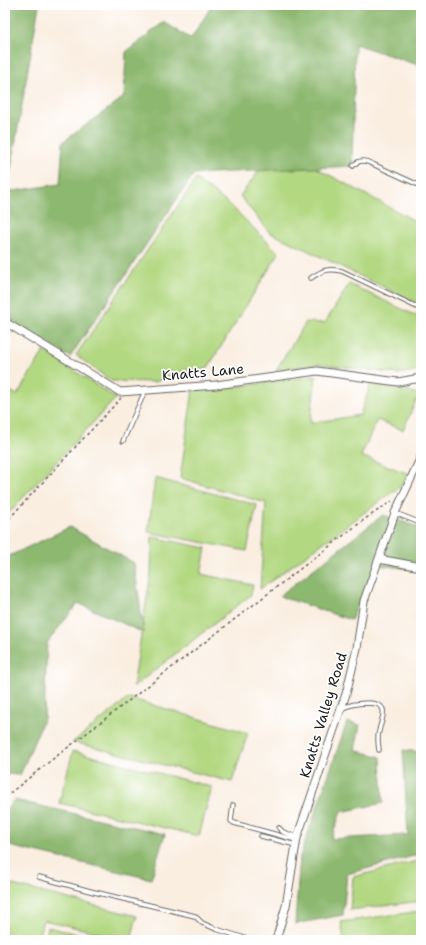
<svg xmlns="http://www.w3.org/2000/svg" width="426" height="945" viewBox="0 0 426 945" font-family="'Shantell Sans',sans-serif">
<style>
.green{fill:#b2d881;stroke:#677a4e}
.forest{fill:#8db86f;stroke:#546a46}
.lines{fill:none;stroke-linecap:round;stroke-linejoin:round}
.service-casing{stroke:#6a6661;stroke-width:5.5}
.minor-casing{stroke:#6a6661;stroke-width:9}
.path{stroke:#6a6661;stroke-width:1.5;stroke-dasharray:3 3;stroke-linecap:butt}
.service{stroke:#fff;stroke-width:3.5}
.minor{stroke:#fff;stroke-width:7}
.labels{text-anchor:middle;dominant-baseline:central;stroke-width:3.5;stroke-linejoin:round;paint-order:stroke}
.street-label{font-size:14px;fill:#1c1c1c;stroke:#fff}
</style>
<rect width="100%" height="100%" fill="#fff"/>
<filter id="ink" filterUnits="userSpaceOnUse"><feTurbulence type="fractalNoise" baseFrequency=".025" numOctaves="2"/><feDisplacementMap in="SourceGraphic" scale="8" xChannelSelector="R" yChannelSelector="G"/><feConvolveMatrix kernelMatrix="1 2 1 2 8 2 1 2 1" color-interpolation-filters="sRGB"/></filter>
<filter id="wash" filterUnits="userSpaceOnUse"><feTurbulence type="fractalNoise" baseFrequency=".012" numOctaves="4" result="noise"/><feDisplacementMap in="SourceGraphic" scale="16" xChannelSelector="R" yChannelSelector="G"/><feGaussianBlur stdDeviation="0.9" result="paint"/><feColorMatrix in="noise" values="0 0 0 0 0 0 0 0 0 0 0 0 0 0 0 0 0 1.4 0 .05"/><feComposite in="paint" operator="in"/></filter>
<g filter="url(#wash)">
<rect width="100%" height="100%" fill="#faeee1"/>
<!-- green -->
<path class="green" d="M277 147 421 224V305L269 232 240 196Z
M196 179 230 205 279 253 207 369 188 370 155 382 111 381 76 355Z
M349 284 421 318V370L398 374 318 364 276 370 306 322 325 323Z
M44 351 116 398 5 517V388L17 395Z
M316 376 310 423 360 415 371 383 419 394 403 430 377 420 361 456 409 474 401 486 260 589 266 503 180 478 193 390 218 389Z
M155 478 257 505 247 551 148 532Z
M152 537 206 548 201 574 253 585 251 595 133 687 151 572Z
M129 698 248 733 232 782 73 742Z
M73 751 212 787 199 836 59 803Z
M421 860V901L350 910 353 877Z
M5 883 137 916 131 940 43 920 38 940H5Z
M421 911V940H344L341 922Z
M48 927 102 940H45Z"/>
<!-- forest -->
<path class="forest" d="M5 5H39L7 192 60 184 63 142 124 97 126 52 164 22 191 39 212 5H421V66L355 44 352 166 194 174 70 357 5 317Z
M383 515 421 528V570L376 565 351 620 279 596Z
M70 527 134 563 144 633 78 603 47 643 44 718 20 775 5 774V558Z
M347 722 360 725 355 750 381 757 383 803 341 812 331 839 408 835 403 750 421 752V854L347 874 343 915 295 924 300 856Z
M14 800 165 834 151 879 5 845V811Z"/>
</g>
<g filter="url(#ink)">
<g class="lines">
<!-- service casing -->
<g class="service-casing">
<path id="service" d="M353 166C357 161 362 160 368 162L421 186
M311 278C323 270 327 268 342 271L421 309
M123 441 145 391
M395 513 418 522
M341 709C350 704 359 703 369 703 391 704 382 717 379 731 377 737 378 743 379 750
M233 805 231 821 234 823 296 840
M279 828 283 832 297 837
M261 836 296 845
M39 877 90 891 195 916 202 923 216 929 251 940"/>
</g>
<!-- minor casing -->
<g class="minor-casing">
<path id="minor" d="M5 322 120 392 216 385 317 371 398 382 421 378
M379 559 421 567
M276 940 286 906 297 838 346 694 357 648 364 601 395 513 421 457"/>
</g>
<!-- path -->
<path class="path" d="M5 523 121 398
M5 797 49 762 365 519 392 501"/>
<!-- service -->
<use href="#service" class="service"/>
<!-- minor -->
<use href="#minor" class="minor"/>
</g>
</g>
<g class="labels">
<!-- street labels -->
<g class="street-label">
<text transform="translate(203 372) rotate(-5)">Knatts Lane</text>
<text transform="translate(323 715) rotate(-73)">Knatts Valley Road</text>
</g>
</g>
<!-- margin -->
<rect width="426" height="945" fill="none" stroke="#fff" stroke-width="20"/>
</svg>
